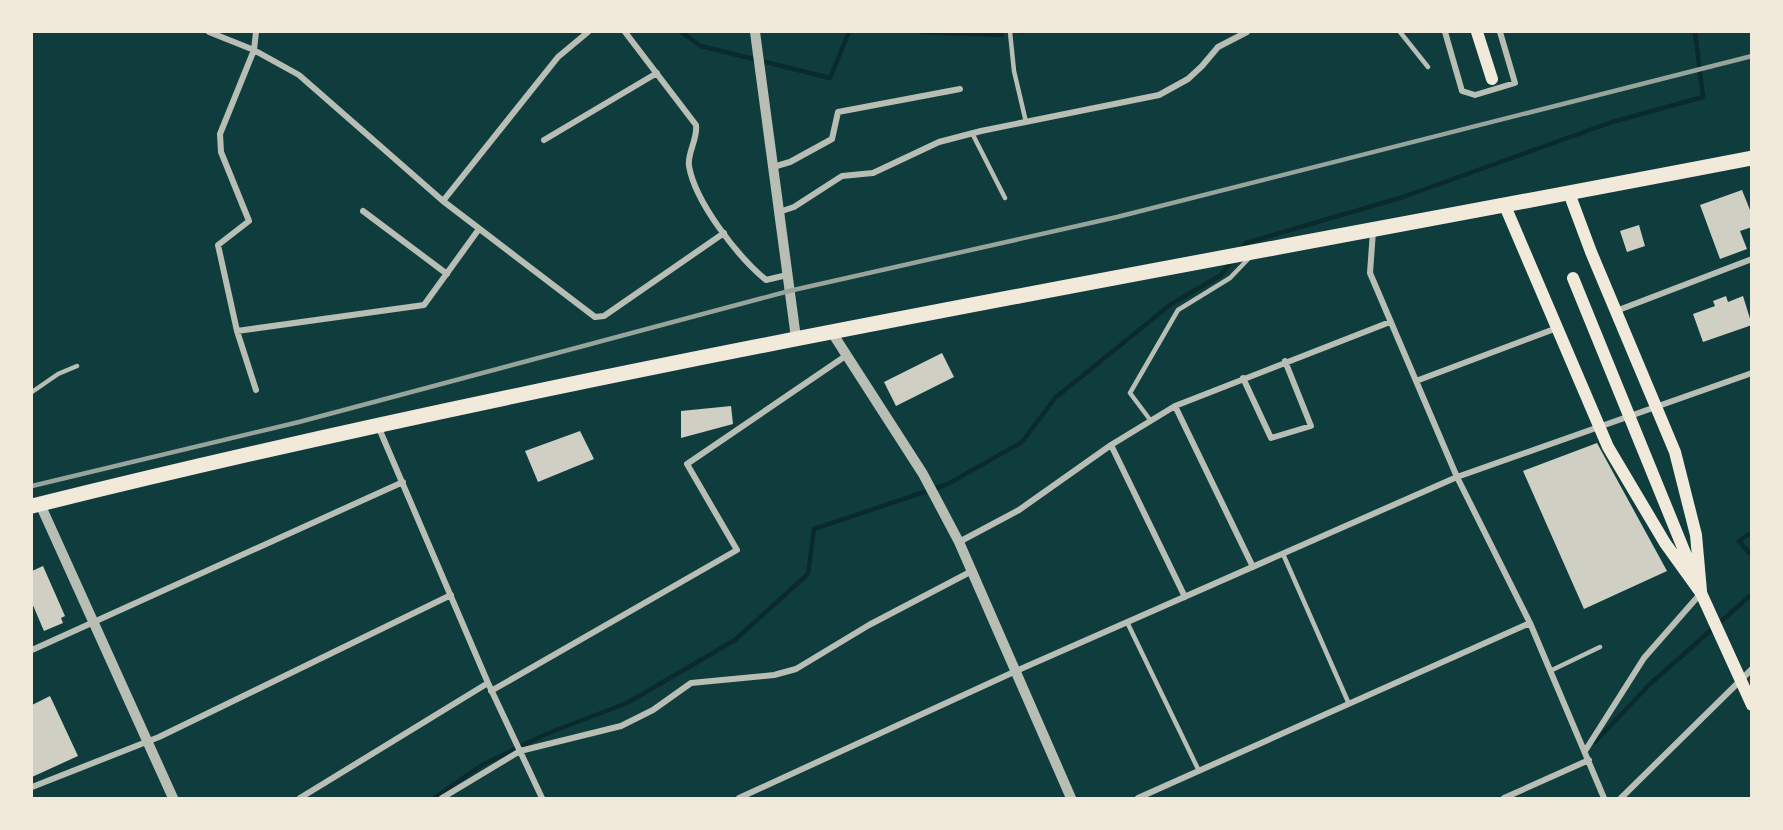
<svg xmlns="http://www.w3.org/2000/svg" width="1783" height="830" viewBox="0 0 1783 830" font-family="Lato,sans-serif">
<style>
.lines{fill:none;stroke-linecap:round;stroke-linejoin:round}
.stream{stroke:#0a2a2b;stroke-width:4.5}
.building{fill:#cfcfc3}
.service{stroke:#b8beb3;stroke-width:4.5}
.minor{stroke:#b8beb3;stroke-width:6}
.tertiary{stroke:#b8beb3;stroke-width:10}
.secondary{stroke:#f1e9da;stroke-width:12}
.primary{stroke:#f1e9da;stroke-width:15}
.rail{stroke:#97a49c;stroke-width:4.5}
</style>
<rect width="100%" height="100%" fill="#0f3d3e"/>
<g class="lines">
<!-- stream -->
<path class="stream" d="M681 32 701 46 830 78 849 32
M921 32 1002 35
M1022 32H1023
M1239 251 1246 243 1403 197 1612 122 1703 97 1695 32
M1752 532 1739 541 1752 556
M1595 742 1650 684 1752 594
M434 798 482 765 546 734 627 703 735 640 808 574 814 529 948 484 1022 442 1055 398 1170 305 1221 275 1232 260"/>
</g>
<!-- building -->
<path class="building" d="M1742 190 1752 215V227L1740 231 1747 249 1720 259 1700 205Z
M1639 225 1645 246 1627 252 1620 231Z
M1726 296 1728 302 1743 296 1752 325 1703 342 1693 314 1715 306 1713 301Z
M942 353 954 377 896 406 884 382Z
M731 406 733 424 681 438V411Z
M580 431 594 459 538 482 525 451Z
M1597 443 1667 571 1584 609 1523 471Z
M43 566 65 616 61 618 63 623 44 631 32 603V571Z
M50 696 78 756 32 777V705Z"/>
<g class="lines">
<!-- service -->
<path class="service" d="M1010 32 1014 71 1026 122
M1400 32 1428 67
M972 133 1005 198
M32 392 58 374 77 366
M1151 421 1130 393 1178 310 1230 278 1251 256
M1283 554 1349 704
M1127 622 1199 771
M1550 671 1600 647"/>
<!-- minor -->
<path class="minor" d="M209 32 254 50 299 75 443 201 595 317 604 316 724 233
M256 32 254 50 220 134 221 152 249 221 218 245 237 331 256 390
M625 32 696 125C698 139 687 153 689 166 695 202 738 257 766 280L787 275
M1445 32 1462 91 1475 95 1515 83 1500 32
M544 140 657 73
M773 167 790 162 832 139 838 112 960 89
M443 201 558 57 588 32
M363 211 447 274
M779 212 794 207 842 176 873 173 939 142 981 131 1159 95 1188 79 1202 66 1218 47 1247 32
M1373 231 1370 273 1457 477 1530 623 1604 798
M1616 311 1752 259
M237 331 424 305 479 229
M1243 378 1271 438 1311 426 1285 361
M1416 381 1557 328
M1175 406 1253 567
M378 426 488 683 542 798
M1111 445 1185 597
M959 542 1019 510 1111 445 1175 406 1390 322
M32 650 403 482
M491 691 737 550 687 464 847 355
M1585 751 1644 658 1701 593
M32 787 159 737 451 595
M300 798 488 683
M442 798 520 751 621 726 653 710 691 683 774 675 796 669 869 625 972 571
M739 798 1016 671 1457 477 1752 373
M1138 798 1530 623
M1504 798 1589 760
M1621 798 1752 669"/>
<!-- tertiary -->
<path class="tertiary" d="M755 32 796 338
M831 331 923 474 959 542 1071 798
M40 504 173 798"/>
<!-- secondary -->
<path class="secondary" d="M1477 32 1492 79
M1569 193 1591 252 1675 452 1696 535 1701 591
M1505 206 1608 447 1665 543 1701 593 1752 705
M1573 278 1694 575"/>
<!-- primary -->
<path class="primary" d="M32 506C599 365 1177 269 1752 158"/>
<!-- rail -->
<path class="rail" d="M32 486 299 422 789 291 1117 217 1752 56"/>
</g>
<!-- border -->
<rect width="1783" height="830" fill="none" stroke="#f1e9da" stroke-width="66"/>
</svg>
